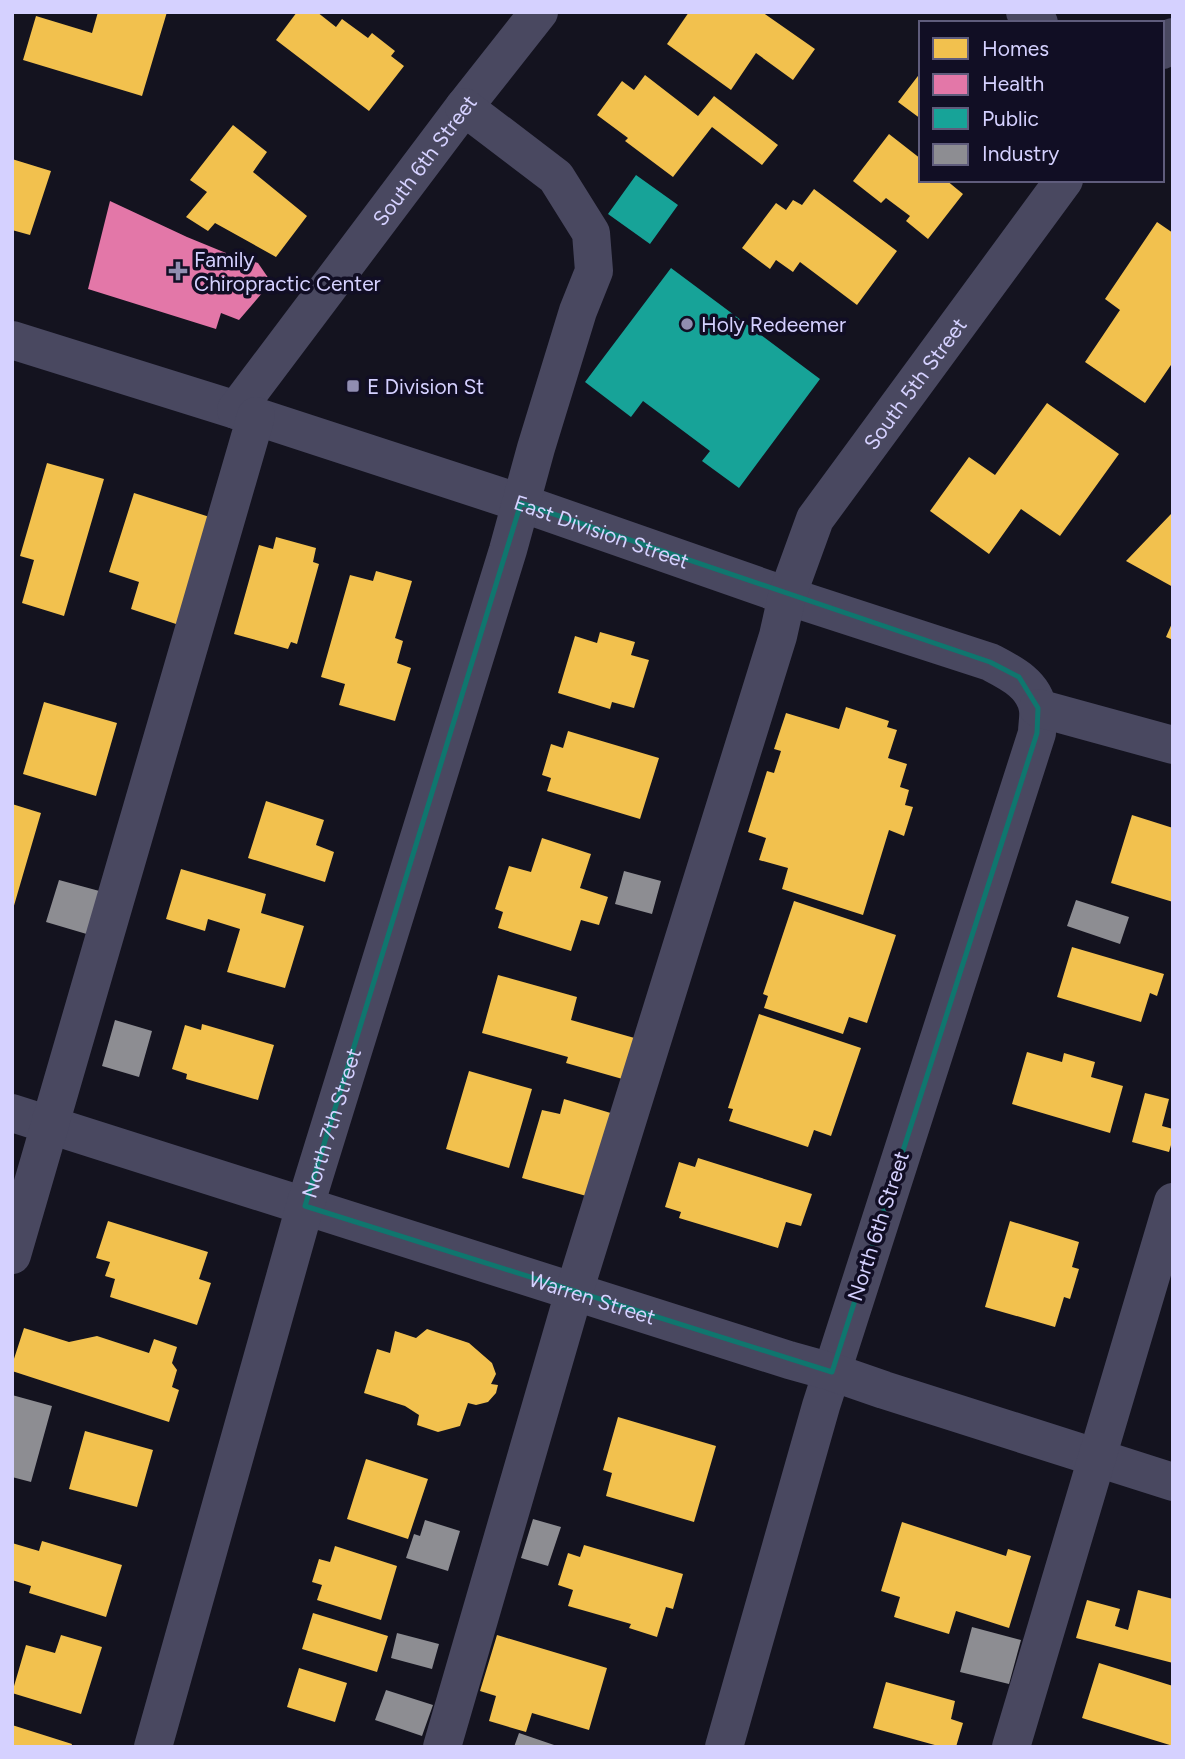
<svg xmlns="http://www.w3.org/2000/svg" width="1185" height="1759" viewBox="0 0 1185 1759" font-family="Figtree,sans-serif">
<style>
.homes{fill:#f2c14e}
.health{fill:#e377a8}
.public{fill:#17a398}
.industry{fill:#8d8d92}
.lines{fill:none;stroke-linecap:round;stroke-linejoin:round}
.minor{stroke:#494860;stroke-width:38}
.marked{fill:none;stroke:#0f766e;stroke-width:5;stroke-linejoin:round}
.poi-dot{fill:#918eb1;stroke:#110e24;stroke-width:2.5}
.labels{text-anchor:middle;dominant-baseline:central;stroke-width:7;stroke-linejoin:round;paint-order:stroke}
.street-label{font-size:21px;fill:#d5d1ff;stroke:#110e24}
.poi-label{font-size:21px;fill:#d5d1ff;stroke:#110e24;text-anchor:start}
</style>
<rect width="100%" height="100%" fill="#14131f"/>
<!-- homes -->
<path class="homes" d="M98 12H167L142 96 23 60 36 16 92 33Z
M297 12H317L336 27 342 19 368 38 372 33 395 51 391 56 404 66 369 111 276 40Z
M689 12H762L815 49 793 80 756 53 731 90 667 44Z
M921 72V119L898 102Z
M645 75 698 116 714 96 778 145 762 165 712 127 673 177 625 141 628 138 597 115 622 81 634 90Z
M233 125 267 152 253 172 307 216 276 257 215 223 208 231 186 217 207 192 190 180Z
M889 134 921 159V180H946L963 194 928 239 906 221 910 216 886 198 881 203 853 181Z
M12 159 51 171 30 235 12 230Z
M814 189 897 251 857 305 800 262 793 272 776 260 770 269 742 248 776 203 786 210 793 200 802 205Z
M1157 222 1173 233V362L1145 403 1085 362 1120 310 1105 299Z
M1047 403 1119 454 1060 536 1021 509 989 554 930 511 969 457 995 475Z
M47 463 104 479 64 616 22 603 34 560 20 556Z
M134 493 216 519 182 626 131 609 139 582 109 572Z
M1171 514 1173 515V587L1126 561Z
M276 537 316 548 313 562 319 564 297 644 291 642 288 649 234 634 259 545 273 549Z
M376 571 412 581 395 638 403 641 397 663 411 668 395 721 339 705 345 684 321 677 350 575 373 581Z
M1173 621V640L1166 637Z
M600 632 635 642 631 655 649 660 634 708 612 702 610 709 558 693 575 636 597 643Z
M44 702 117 723 96 796 23 774Z
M846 707 889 721 887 727 897 730 888 758 907 764 900 787 909 790 905 805 913 807 904 836 889 830 863 915 782 889 788 868 759 860 766 838 748 832 767 771 774 773 781 751 774 749 786 713 839 729Z
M568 731 659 758 640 819 547 791 551 778 542 775 551 744 563 748Z
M266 801 324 820 316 845 334 852 325 882 248 858Z
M12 804 41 813 13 909 12 908Z
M1132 815 1173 828V902L1111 883Z
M542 838 591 854 580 888 608 897 599 925 581 920 571 951 498 928 503 912 495 909 509 866 531 872Z
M181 869 266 894 261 913 304 926 285 988 227 972 240 929 208 919 205 931 166 919Z
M794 901 896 935 867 1023 849 1017 843 1034 764 1008 768 996 763 994Z
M1072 947 1164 974 1157 996 1150 993 1141 1022 1057 997Z
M498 975 577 997 571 1020 638 1039 626 1080 566 1063 568 1057 482 1033Z
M759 1014 861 1048 831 1136 814 1130 808 1147 729 1121 733 1109 728 1108Z
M202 1024 274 1045 258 1100 186 1079 187 1074 172 1069 185 1025 201 1030Z
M1027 1052 1062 1062 1064 1053 1095 1062 1091 1077 1123 1086 1110 1133 1012 1104Z
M469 1071 532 1089 509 1168 446 1149Z
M1145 1093 1169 1099 1162 1126 1173 1129V1138L1169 1152 1132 1142Z
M564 1099 614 1114 590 1197 522 1178 542 1110 560 1114Z
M698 1158 812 1194 801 1226 786 1222 778 1248 679 1218 681 1212 665 1207 679 1162 695 1167Z
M108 1221 208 1252 199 1279 211 1283 197 1325 110 1297 115 1279 105 1276 110 1262 96 1258Z
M1010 1221 1079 1242 1072 1267 1079 1269 1070 1299 1064 1297 1055 1327 985 1307Z
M24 1328 69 1342 97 1336 149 1353 154 1339 177 1347 172 1363 177 1370 172 1387 179 1390 169 1422 12 1371V1365Z
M427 1329 469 1343 492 1363 496 1374 491 1384 498 1385 496 1393 488 1402 476 1405 468 1403 460 1426 438 1432 417 1425 419 1415 405 1406 364 1393 377 1349 390 1353 395 1331 416 1338Z
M618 1417 716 1446 694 1522 606 1496 612 1473 603 1470Z
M85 1431 153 1450 137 1507 69 1489Z
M366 1459 428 1479 408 1539 347 1519Z
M902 1522 1006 1556 1008 1549 1031 1556 1009 1628 956 1611 949 1634 894 1617 900 1597 881 1591Z
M42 1541 122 1565 106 1617 29 1593 31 1586 12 1580V1543L39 1551Z
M584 1545 683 1574 673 1609 666 1607 657 1637 629 1628 631 1624 568 1606 573 1590 558 1585 568 1553 580 1557Z
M335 1546 397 1566 381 1620 317 1600 322 1585 312 1582 319 1559 330 1562Z
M1138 1590 1173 1599V1663L1076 1638 1087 1600 1120 1609 1115 1626 1128 1630Z
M313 1613 388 1636 377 1672 302 1649Z
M61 1635 102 1647 81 1714 12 1693 26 1645 55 1653Z
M497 1635 607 1668 589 1730 532 1713 526 1732 489 1721 496 1696 480 1691Z
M1099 1663 1173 1686V1746L1082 1718Z
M299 1668 347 1683 335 1722 287 1707Z
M886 1682 955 1701 951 1719 963 1723 956 1747H942L873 1728Z
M12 1725 72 1744 71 1747H12Z"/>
<!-- health -->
<path class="health" d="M110 201 187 237 226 253 258 263 269 279 263 292 239 320 221 313 216 329 88 289Z"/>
<!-- public -->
<path class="public" d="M636 175 678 205 650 244 608 214Z
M671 268 820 379 739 488 702 461 710 451 643 401 631 417 585 382Z"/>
<!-- industry -->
<path class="industry" d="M624 871 661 881 652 914 615 904Z
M59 880 103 892 90 935 46 922Z
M1076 900 1129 917 1120 944 1067 926Z
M115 1020 152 1031 139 1077 102 1066Z
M12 1395 52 1406 31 1482 12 1477Z
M533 1519 561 1527 548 1566 521 1558Z
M425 1520 460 1531 448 1571 406 1558 414 1534 420 1536Z
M972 1627 1021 1640 1009 1684 960 1672Z
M397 1633 439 1644 432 1669 391 1658Z
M386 1690 433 1705 422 1736 375 1720Z
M519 1733 557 1746V1747H514Z"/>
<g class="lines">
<!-- minor -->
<g class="minor">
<path d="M1025 12 1039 23"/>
<path d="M1162 50 1173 37"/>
<path id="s1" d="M12 340 236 410 521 503 787 596 990 662C1011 673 1034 684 1038 709 1039 717 1037 725 1037 733L821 1406 724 1747"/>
<path id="s2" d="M236 410 464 107 539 12"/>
<path d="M1038 708 1173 745"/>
<path id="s3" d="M12 1113 789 1360 832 1372 884 1390 1173 1482"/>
<path d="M12 1255 256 416"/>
<path id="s4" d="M153 1747 305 1206 508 550 536 448 578 311 594 271 591 233 556 177 464 107"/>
<path id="s5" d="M442 1747 574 1292 778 636 787 596 815 519 1064 180"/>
<path d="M1011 1747 1173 1202"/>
</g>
</g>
<!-- marked area -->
<path class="marked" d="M521 503 990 662 1019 677 1038 708 1037 733 832 1372 305 1206Z"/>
<!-- markers -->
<g class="poi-dot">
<path d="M174.5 260.5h7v7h7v7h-7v7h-7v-7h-7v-7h7z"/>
<circle cx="687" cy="324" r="7"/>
<rect x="346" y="379" width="14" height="14" rx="3.5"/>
</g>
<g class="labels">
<!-- street labels -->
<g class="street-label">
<text stroke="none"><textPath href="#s2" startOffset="313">South 6th Street</textPath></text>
<text stroke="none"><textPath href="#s5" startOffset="1452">South 5th Street</textPath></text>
<text stroke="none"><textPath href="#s1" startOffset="620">East Division Street</textPath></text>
<text stroke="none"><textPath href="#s4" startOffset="649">North 7th Street</textPath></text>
<text transform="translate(878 1226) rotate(-72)">North 6th Street</text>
<text stroke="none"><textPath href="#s3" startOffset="609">Warren Street</textPath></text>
</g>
<!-- poi labels -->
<g class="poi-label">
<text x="194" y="259">Family<tspan x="194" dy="24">Chiropractic Center</tspan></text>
<text x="701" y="324">Holy Redeemer</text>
<text x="367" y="386">E Division St</text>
</g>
</g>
<!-- border -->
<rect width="1185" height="1759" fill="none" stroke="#d5d1ff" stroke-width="28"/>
<!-- legend -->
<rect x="919" y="21" width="245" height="161" fill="#110e24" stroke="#5f5c7c" stroke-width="2"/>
<rect x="933" y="38" width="35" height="21" fill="#f2c14e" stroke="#5f5c7c" stroke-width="2"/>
<text x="982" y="56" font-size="21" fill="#d5d1ff">Homes</text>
<rect x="933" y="74" width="35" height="21" fill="#e377a8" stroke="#5f5c7c" stroke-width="2"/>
<text x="982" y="91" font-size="21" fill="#d5d1ff">Health</text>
<rect x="933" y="108" width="35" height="21" fill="#17a398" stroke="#5f5c7c" stroke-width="2"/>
<text x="982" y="126" font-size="21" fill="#d5d1ff">Public</text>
<rect x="933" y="144" width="35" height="21" fill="#8d8d92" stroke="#5f5c7c" stroke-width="2"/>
<text x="982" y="161" font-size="21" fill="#d5d1ff">Industry</text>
</svg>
